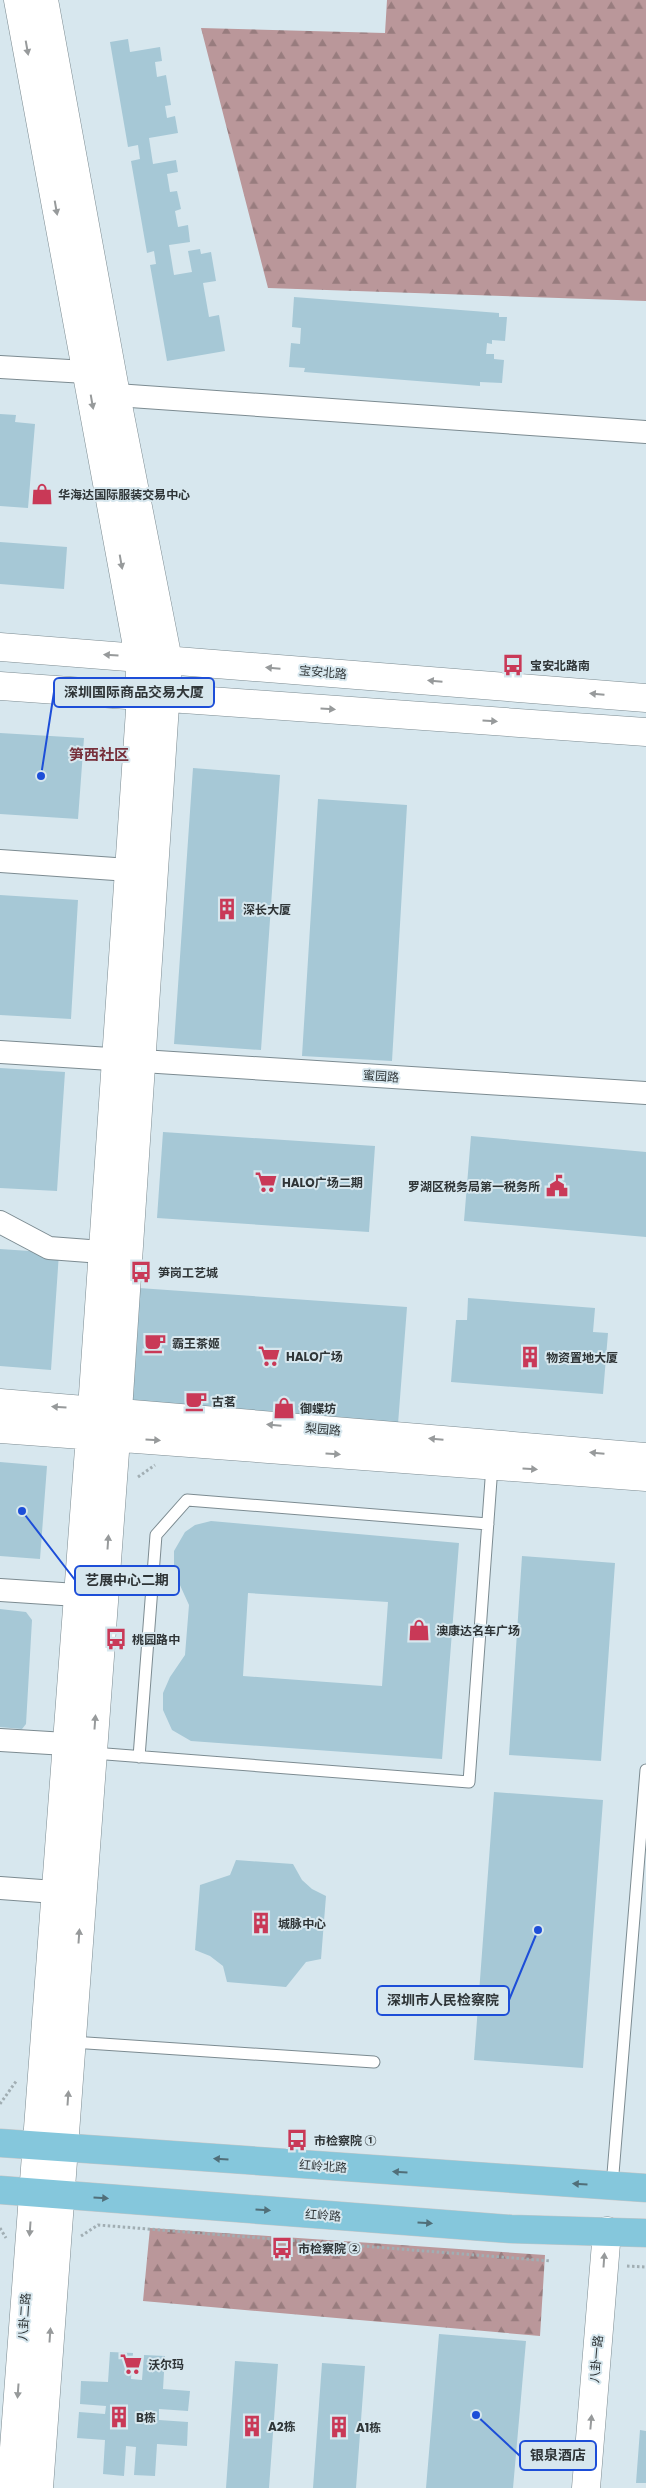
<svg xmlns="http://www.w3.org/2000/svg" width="646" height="2488" viewBox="0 0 646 2488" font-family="Poppins,'Noto Sans SC',sans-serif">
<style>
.forest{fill:url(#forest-firs)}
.building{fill:#a6c8d6;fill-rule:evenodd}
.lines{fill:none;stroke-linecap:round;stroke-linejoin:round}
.lane-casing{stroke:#7c8b91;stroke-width:13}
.street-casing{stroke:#7c8b91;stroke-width:24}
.secondary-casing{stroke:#7c8b91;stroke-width:29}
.primary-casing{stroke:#c5c6c7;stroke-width:29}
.path{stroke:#a1aeb3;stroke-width:3;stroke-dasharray:2.5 2.5;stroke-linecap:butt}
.lane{stroke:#fff;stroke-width:11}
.street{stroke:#fff;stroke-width:22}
.secondary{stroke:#fff;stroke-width:28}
.primary{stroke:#85c7dc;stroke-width:28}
.oneway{fill:#979a9b}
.oneway2{fill:#516f79}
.labels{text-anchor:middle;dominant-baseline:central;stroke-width:4;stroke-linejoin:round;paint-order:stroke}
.poi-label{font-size:12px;font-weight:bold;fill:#2f3537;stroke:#d7e7ee;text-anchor:start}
.street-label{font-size:12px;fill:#2f3537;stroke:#d7e7ee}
.quarter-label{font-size:15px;font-weight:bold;fill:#77303b;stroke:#d7e7ee}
.leader{fill:none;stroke:#1d4ed8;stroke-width:2}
.callout-dot{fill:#1d4ed8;stroke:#d7e7ee;stroke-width:2}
.callout{fill:#d7e7ee;stroke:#1d4ed8;stroke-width:2}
.callout-label{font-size:14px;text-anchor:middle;font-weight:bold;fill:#2f3537}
</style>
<defs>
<pattern id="forest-firs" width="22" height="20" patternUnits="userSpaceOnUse" patternTransform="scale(1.25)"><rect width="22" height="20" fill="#ba979a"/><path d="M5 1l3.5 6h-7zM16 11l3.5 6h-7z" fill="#987c7e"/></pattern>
</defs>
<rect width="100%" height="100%" fill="#d7e7ee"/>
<!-- forest -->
<path class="forest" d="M387 0H646V301L268 288 201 28 385 33Z
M150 2228 545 2255 540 2336 143 2301Z"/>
<!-- building -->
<path class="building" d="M128 39 130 52 160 47 162 61 155 62 157 77 166 75 171 105 165 106 167 118 175 116 178 133 149 138 153 164 176 160 178 172 167 174 170 192 177 191 181 209 175 211 178 227 188 225 190 242 169 245 174 275 192 272 188 251 200 249 201 254 211 252 216 281 203 283 209 317 219 315 225 351 167 361 150 265 156 264 154 251 147 253 131 161 140 159 138 145 128 147 110 42Z
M294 297 499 313V317H507L505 341 492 340V344L487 343 486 354H494V359L504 360 502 383 480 382V386L304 372 305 368 289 367 291 343 300 344 301 328 292 327Z
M0 414 16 415 15 422 35 424 28 508 0 506Z
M0 542 67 547 64 589 0 584Z
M0 733 84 738 78 819 0 814Z
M193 768 280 775 261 1050 174 1044Z
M318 799 407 805 392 1061 302 1056Z
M0 895 78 900 71 1019 0 1015Z
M0 1068 65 1072 57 1191 0 1188Z
M163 1132 375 1146 369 1232 157 1218Z
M471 1136 646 1152V1237L464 1221Z
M0 1249 59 1253 51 1370 0 1366Z
M139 1288 407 1307 398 1424 131 1405Z
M468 1298 595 1308 593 1332 608 1333 603 1394 451 1382 456 1320H467Z
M0 1462 47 1466 40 1559 0 1556Z
M211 1521 459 1543 442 1759 191 1741 172 1730 163 1710V1693L170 1677 185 1655 189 1605 174 1572V1551L185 1532 195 1525ZM248 1593 388 1602 382 1686 243 1676Z
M522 1556 615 1563 601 1761 509 1755Z
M0 1609 26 1612 32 1620 26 1724 22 1729 0 1727Z
M494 1792 603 1800 583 2068 474 2060Z
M236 1860 293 1864 302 1880 312 1889 326 1896 321 1959 306 1962 286 1987 227 1982 223 1966 210 1956 195 1950 200 1885 230 1875Z
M439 2334 526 2341 513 2488H426Z
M110 2352 133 2353 131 2379 142 2380 144 2355 165 2356 163 2389 190 2391 188 2411 159 2409V2420L188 2422 187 2446 157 2444 155 2476 134 2475 136 2447 126 2446 124 2476 103 2474 105 2440 77 2438 79 2412 105 2414 106 2406 80 2404 81 2381 108 2382Z
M235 2361 278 2364 269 2488H226Z
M322 2363 365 2366 356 2488H313Z
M640 2430 646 2431V2483H636Z"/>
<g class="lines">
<!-- lane casing -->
<g class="lane-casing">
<path id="lane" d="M93 1753 469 1782 492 1466
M139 1757 156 1535 187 1500 488 1524
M72 2042 374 2062
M612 2186 646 1770"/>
</g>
<!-- street casing -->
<g class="street-casing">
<path id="street" d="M0 367 86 372
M116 395 646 432
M0 861 129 870
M0 1052 646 1093
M0 1222 49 1248 102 1252
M0 1590 77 1595
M0 1740 66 1744
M0 1888 55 1892"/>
</g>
<!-- secondary casing -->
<g class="secondary-casing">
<path id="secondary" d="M0 647 646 698
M0 686 646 732
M0 1403 646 1457
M0 1429 646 1477
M11 2488 92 1409 141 696 139 657 18 0
M39 2488 118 1411 168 660 116 395 44 0
M586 2488 607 2231"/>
</g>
<!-- primary casing -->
<g class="primary-casing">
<path id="primary" d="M0 2143 646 2188
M0 2190 511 2229 646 2233"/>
</g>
<!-- path -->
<path class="path" d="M138 1477 155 1465
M0 2104 17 2080
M0 2228 6 2238
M81 2236 98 2225 551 2261
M627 2266 646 2267"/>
<!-- lane -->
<use href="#lane" class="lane"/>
<!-- street -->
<use href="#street" class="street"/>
<!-- secondary -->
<use href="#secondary" class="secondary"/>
<!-- primary -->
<use href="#primary" class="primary"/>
</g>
<!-- one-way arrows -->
<defs><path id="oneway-solid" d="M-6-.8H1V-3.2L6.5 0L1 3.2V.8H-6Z" transform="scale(1.25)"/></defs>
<g class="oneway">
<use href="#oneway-solid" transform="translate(27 48) rotate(80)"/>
<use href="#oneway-solid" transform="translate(56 208) rotate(80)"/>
<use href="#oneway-solid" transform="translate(92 402) rotate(80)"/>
<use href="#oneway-solid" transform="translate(121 562) rotate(80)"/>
<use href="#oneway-solid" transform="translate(111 655) rotate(-176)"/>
<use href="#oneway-solid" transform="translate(273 668) rotate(-175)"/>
<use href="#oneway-solid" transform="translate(435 681) rotate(-175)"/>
<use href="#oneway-solid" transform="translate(597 694) rotate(-175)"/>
<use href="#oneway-solid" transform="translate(328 709) rotate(4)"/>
<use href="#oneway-solid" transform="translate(490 721) rotate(4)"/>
<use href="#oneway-solid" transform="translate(59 1407) rotate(-176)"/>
<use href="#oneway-solid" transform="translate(274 1425) rotate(-175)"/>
<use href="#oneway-solid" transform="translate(436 1439) rotate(-175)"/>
<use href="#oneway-solid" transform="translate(153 1440) rotate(4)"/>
<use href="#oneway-solid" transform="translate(597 1453) rotate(-175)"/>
<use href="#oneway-solid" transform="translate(333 1454) rotate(4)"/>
<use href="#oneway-solid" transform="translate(530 1469) rotate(4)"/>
<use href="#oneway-solid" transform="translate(108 1542) rotate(-86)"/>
<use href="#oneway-solid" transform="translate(95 1722) rotate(-86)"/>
<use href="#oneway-solid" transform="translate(79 1936) rotate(-86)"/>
<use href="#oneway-solid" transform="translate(68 2098) rotate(-86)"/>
<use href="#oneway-solid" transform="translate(30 2229) rotate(94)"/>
<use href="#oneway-solid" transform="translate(604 2260) rotate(-86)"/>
<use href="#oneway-solid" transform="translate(50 2335) rotate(-86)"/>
<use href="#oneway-solid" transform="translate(18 2391) rotate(94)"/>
<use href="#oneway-solid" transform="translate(591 2422) rotate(-85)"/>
</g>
<g class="oneway2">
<use href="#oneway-solid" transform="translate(221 2159) rotate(-176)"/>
<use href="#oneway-solid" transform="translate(400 2172) rotate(-176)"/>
<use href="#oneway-solid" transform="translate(580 2184) rotate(-177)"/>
<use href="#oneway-solid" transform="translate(101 2198) rotate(4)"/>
<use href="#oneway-solid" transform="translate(263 2210) rotate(4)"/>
<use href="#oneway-solid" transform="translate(425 2223) rotate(4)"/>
</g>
<!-- icons -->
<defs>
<g id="shop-bare" transform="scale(1.725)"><path d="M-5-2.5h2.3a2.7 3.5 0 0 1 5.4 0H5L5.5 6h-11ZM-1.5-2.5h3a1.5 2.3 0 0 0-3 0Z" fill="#c93957" stroke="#d7e7ee" stroke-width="2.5" paint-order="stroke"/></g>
<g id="bus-bare" transform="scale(1.725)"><path d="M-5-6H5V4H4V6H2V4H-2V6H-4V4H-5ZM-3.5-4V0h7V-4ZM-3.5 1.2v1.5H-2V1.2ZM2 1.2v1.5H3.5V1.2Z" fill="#c93957" stroke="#d7e7ee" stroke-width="2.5" paint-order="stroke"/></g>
<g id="building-bare" transform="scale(1.725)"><path d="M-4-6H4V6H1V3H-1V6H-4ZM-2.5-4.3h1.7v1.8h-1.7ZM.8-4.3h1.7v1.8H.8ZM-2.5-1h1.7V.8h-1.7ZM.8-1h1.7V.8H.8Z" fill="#c93957" stroke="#d7e7ee" stroke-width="2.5" paint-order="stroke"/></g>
<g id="supermarket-bare" transform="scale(1.725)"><path d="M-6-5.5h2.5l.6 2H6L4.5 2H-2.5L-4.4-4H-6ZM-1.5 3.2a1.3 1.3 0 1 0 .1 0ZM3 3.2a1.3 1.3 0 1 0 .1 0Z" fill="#c93957" stroke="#d7e7ee" stroke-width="2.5" paint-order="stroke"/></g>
<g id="civic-bare" transform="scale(1.725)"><path d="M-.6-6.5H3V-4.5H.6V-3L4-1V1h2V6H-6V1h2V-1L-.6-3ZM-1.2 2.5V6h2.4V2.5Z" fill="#c93957" stroke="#d7e7ee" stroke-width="2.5" paint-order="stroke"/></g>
<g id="cafe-bare" transform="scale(1.725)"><path d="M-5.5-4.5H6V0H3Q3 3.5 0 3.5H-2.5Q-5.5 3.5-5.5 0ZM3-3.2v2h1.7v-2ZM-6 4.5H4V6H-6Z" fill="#c93957" stroke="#d7e7ee" stroke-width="2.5" paint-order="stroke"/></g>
</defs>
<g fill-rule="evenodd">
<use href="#shop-bare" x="42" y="494"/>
<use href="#bus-bare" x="513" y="665"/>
<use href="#building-bare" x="227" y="909"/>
<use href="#supermarket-bare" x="266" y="1182"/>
<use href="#civic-bare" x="557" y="1186"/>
<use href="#bus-bare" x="141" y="1272"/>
<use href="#cafe-bare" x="155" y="1343"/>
<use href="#supermarket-bare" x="269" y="1356"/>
<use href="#building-bare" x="530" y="1357"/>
<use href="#cafe-bare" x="196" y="1401"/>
<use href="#shop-bare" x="284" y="1408"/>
<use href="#shop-bare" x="419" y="1630"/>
<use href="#bus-bare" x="116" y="1639"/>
<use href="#building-bare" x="261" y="1923"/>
<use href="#bus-bare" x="297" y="2140"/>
<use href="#bus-bare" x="282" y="2248"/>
<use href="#supermarket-bare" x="131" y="2364"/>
<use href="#building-bare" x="119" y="2417"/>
<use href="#building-bare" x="252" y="2426"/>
<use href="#building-bare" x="339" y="2427"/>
</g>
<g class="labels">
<!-- poi labels -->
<g class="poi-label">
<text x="58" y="494">华海达国际服装交易中心</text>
<text x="530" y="665">宝安北路南</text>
<text x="243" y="909">深长大厦</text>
<text x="282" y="1182">HALO广场二期</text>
<text x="540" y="1186" text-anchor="end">罗湖区税务局第一税务所</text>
<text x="158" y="1272">笋岗工艺城</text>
<text x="172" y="1343">霸王茶姬</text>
<text x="286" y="1356">HALO广场</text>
<text x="546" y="1357">物资置地大厦</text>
<text x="212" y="1401">古茗</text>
<text x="300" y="1408">御蝶坊</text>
<text x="436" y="1630">澳康达名车广场</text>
<text x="132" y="1639">桃园路中</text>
<text x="278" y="1923">城脉中心</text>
<text x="314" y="2140">市检察院 ①</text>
<text x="298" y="2248">市检察院 ②</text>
<text x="148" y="2364">沃尔玛</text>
<text x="136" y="2417">B栋</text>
<text x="268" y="2426">A2栋</text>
<text x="356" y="2427">A1栋</text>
</g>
<!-- street labels -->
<g class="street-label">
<text transform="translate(323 672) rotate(5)">宝安北路</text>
<text transform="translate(381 1076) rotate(4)">蜜园路</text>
<text transform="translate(323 1429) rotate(5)">梨园路</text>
<text transform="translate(323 2166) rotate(4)">红岭北路</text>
<text transform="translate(323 2215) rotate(4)">红岭路</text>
<text transform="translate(24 2317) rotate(-86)">八卦二路</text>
<text transform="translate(596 2359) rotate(-85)">八卦一路</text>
</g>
<!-- quarter labels -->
<g class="quarter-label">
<text x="99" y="754">笋西社区</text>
</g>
</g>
<!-- callouts -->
<path class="leader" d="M41 776L54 692M22 1511L75 1580M538 1930L509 2000M476 2415L520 2456"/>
<g class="callout-dot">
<circle cx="41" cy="776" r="5"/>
<circle cx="22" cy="1511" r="5"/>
<circle cx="538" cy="1930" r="5"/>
<circle cx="476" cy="2415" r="5"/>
</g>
<g class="callout">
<rect x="54" y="678" width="160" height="29" rx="5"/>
<rect x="75" y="1566" width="104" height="29" rx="5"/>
<rect x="377" y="1986" width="132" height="29" rx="5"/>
<rect x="520" y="2441" width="76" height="29" rx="5"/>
</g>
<g class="callout-label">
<text x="134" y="697">深圳国际商品交易大厦</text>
<text x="127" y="1585">艺展中心二期</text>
<text x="443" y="2005">深圳市人民检察院</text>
<text x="558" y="2460">银泉酒店</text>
</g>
</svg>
